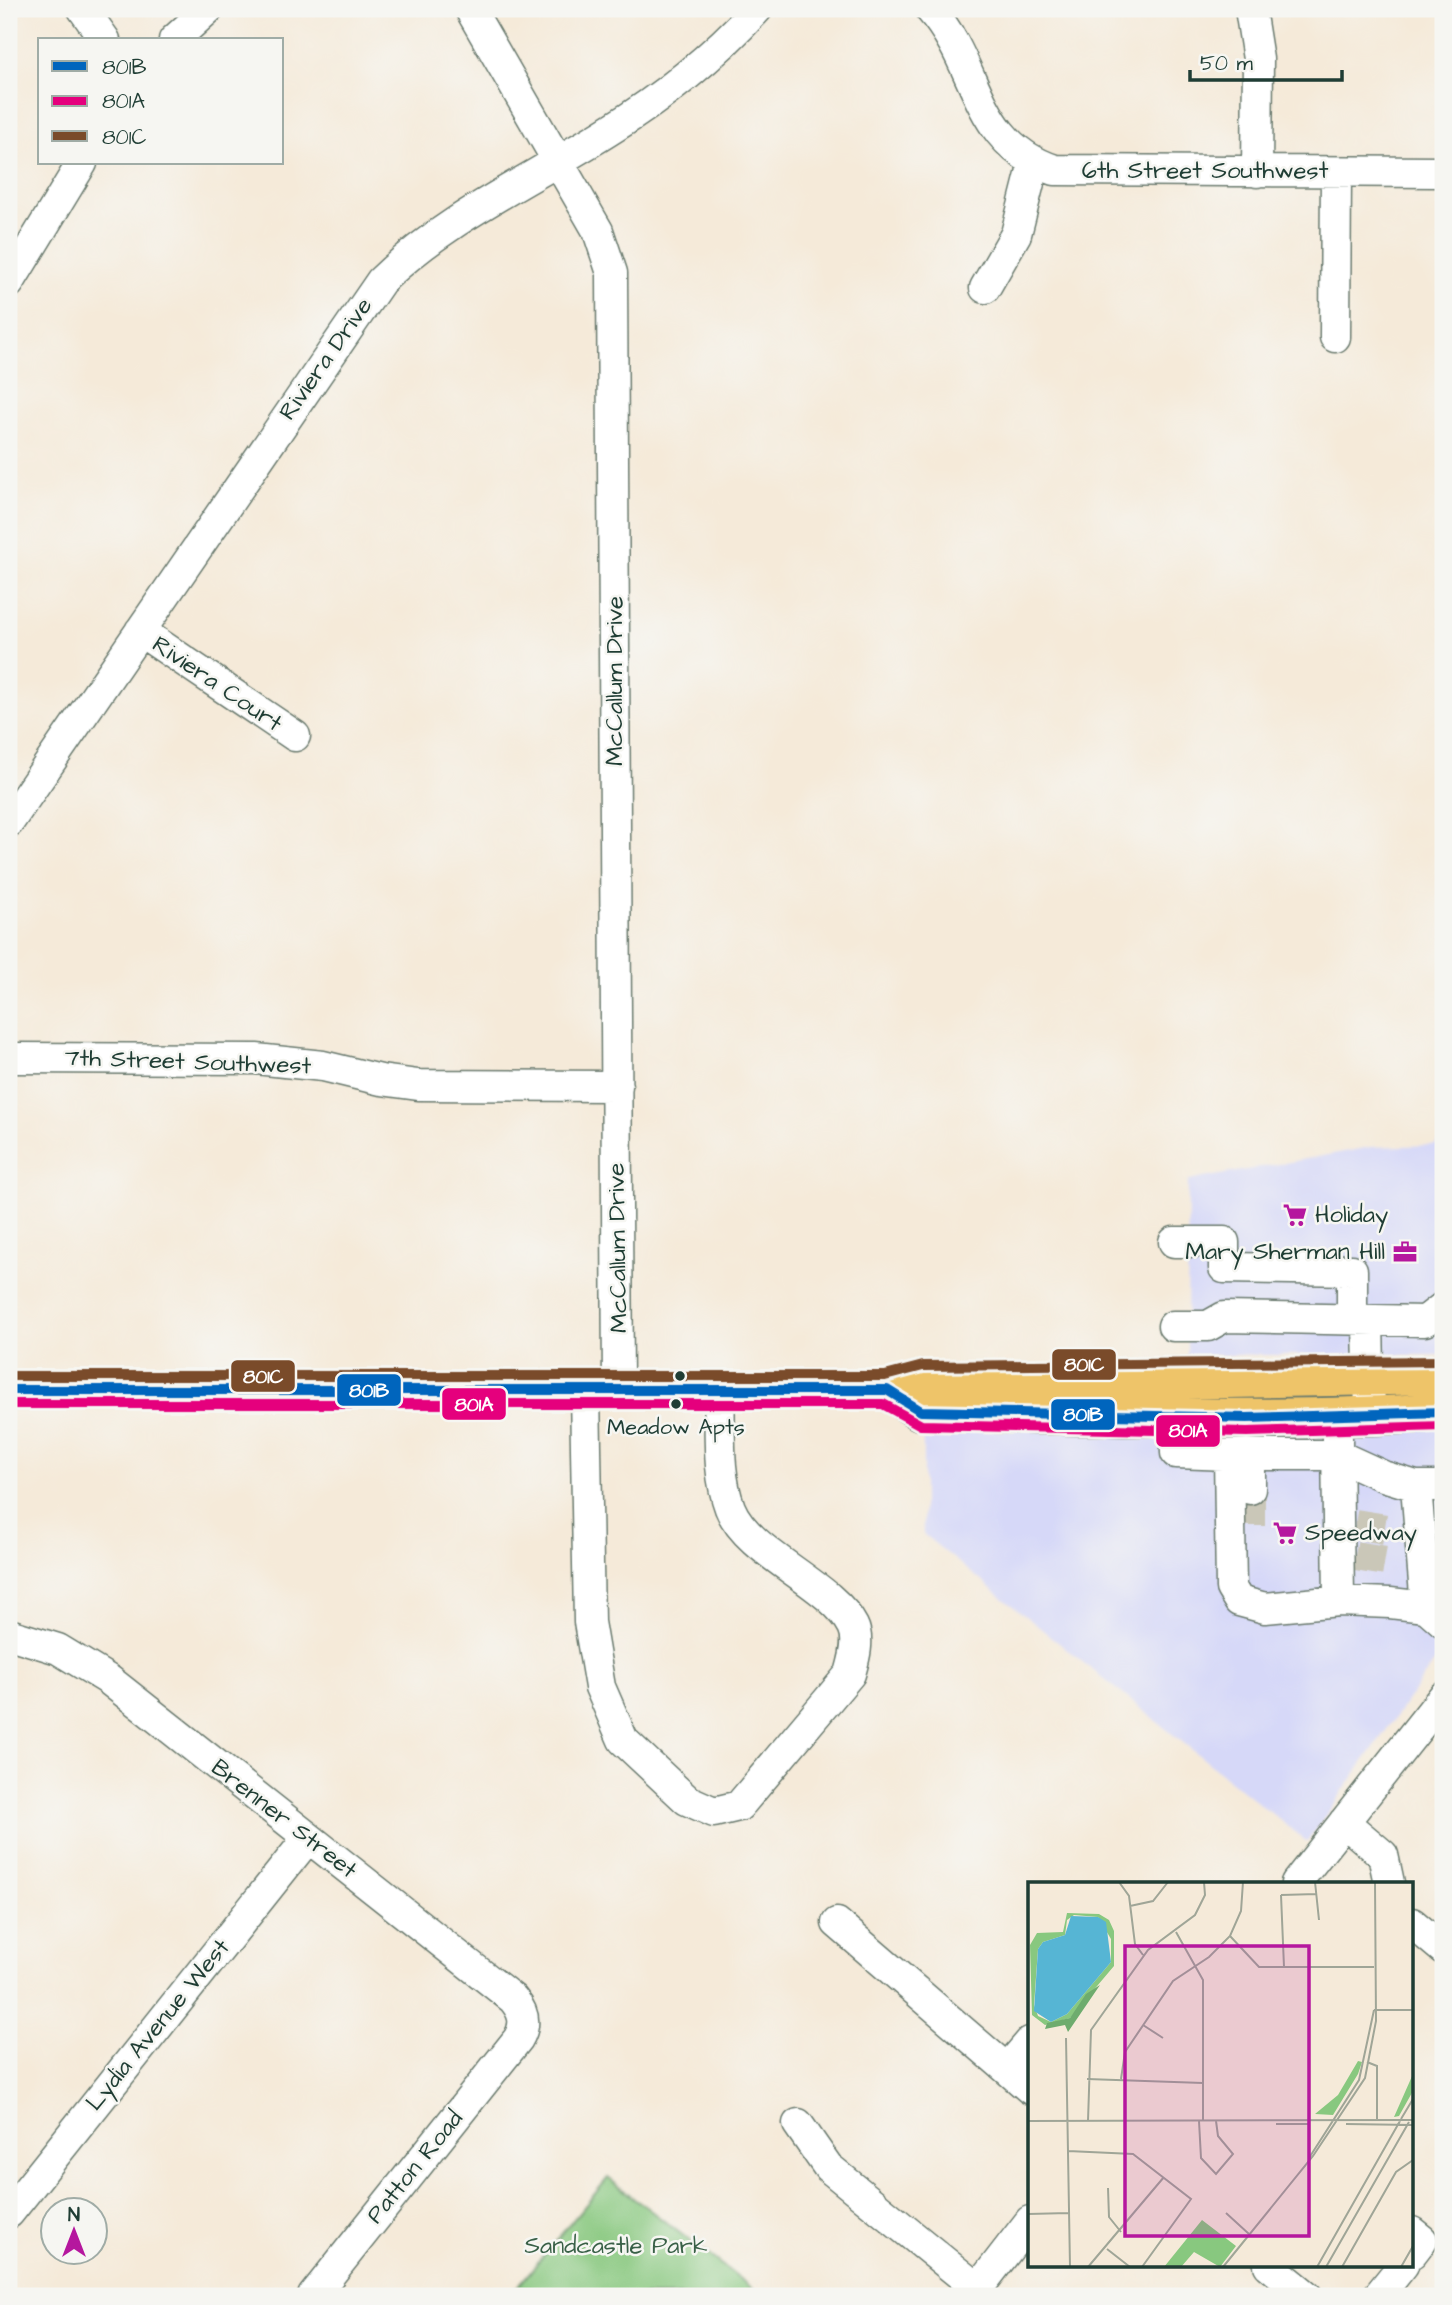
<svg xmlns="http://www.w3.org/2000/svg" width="1452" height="2305" viewBox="0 0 1452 2305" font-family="'Architects Daughter',sans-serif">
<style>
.built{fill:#d6d8f8}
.green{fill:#88c87f;stroke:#54825a;stroke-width:2}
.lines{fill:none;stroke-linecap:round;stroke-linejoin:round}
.minor-tunnel{stroke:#cac7b8;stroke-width:30;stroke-dasharray:30 15;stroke-linecap:butt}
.minor-casing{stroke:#6a7a6e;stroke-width:33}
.major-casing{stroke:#6a7a6e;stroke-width:42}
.minor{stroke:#fff;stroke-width:30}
.major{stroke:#eec469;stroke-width:38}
.bus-1-casing{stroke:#f6f6f2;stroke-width:16}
.bus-2-casing{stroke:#f6f6f2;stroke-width:16}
.bus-3-casing{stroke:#f6f6f2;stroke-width:16}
.bus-1{stroke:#0065bd;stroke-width:10}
.bus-2{stroke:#e5007d;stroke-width:10}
.bus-3{stroke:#7a4b2a;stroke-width:10}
.bus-dot{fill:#1f3d34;stroke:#f6f6f2;stroke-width:2.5}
.labels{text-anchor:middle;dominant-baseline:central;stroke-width:5;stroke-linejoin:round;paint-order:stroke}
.bus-label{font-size:22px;fill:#1f3d34;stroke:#f6f6f2}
.street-label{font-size:24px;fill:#1f3d34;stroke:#f6f6f2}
.poi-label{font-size:24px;fill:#1f3d34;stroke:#f6f6f2;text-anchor:start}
.park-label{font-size:24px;fill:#396047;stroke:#f6f6f2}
.inset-road{fill:none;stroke:#9fa597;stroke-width:2}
.view{fill:#b5179e;fill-opacity:0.15;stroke:#b5179e;stroke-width:3.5}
.inset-edge{fill:none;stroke:#1f3d34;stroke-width:3.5}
.line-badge{stroke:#f6f6f2;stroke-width:2.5}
.badge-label{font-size:19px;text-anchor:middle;font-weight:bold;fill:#fff}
</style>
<rect width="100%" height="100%" fill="#f6f6f2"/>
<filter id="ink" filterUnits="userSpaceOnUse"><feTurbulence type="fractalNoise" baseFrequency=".0143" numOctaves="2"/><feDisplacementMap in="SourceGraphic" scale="14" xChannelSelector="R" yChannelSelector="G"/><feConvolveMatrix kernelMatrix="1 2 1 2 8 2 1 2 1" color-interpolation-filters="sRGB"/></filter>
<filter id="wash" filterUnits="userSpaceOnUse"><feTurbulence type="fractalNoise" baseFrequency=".00686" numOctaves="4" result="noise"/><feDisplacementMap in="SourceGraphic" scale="28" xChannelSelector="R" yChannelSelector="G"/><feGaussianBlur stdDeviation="1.57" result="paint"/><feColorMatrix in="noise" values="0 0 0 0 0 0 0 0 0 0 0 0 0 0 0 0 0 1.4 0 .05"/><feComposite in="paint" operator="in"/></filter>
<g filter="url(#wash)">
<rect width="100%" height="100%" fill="#f5ead9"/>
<!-- built -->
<path class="built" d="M1443 1138V1355H1187L1188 1181 1371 1147 1435 1145Z
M923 1420 1443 1427V1650L1307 1842 923 1534Z"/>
<!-- green -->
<path class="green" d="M608 2178 762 2296H510Z"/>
</g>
<g filter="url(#ink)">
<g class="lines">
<!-- minor-tunnel -->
<path class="minor-tunnel" d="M1355 1524 1398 1531
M1250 1526V1489
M1355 1556 1399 1563"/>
<!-- minor casing -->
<g class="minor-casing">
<path id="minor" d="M83 9 105 40
M470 9 598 231 612 273 618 1389
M930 9C981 67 973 143 1055 170L1443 172
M1250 9 1258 59 1257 172
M174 40 208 9
M9 283 82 163
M985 288 1016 234 1034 163
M1335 337 1336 172
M140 631 295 736
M9 822 381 281C447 217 531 180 608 131 662 98 714 56 757 9
M9 1058 256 1059 323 1066 381 1080 418 1085 617 1086
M1174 1242H1224V1268L1352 1270V1319
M1368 1321 1370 1417
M1173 1326H1208L1224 1317 1425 1321 1443 1307
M585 1390 589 1622 600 1687 623 1740 687 1800 714 1812 739 1806 850 1674C854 1660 860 1640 853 1626 832 1584 748 1554 730 1508 716 1471 721 1429 719 1390
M1174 1398 1176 1453 1229 1455
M1337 1438 1339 1601
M1250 1455V1489
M1416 1486H1443
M1426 1607 1416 1486 1383 1476 1337 1455H1229L1231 1588 1239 1601 1265 1608 1339 1601 1390 1603 1426 1607 1443 1622
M9 1634 58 1649 109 1680 513 1999C524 2012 527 2024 518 2039L313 2296
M1344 1822 1383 1855 1389 1883
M1296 1883 1443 1697
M837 1923 1030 2089
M1412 1923 1443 1949
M1007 2069 1030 2042
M798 2124 828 2167 978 2289
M9 2213 308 1838
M1412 2232 1422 2240 1412 2253
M1269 2265 1307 2296
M972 2296 1030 2221
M1378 2296 1403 2265"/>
</g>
<!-- major casing -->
<g class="major-casing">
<path id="major" d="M9 1390H887L923 1380H1173L1443 1375
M887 1390 921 1411C1095 1416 1269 1423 1443 1412"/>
</g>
<!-- minor -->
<use href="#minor" class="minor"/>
<!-- major -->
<use href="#major" class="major"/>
<!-- bus-1 casing -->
<g class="bus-1-casing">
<path id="bus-1" d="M9 1390H887L921 1411 1247 1418 1443 1412"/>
</g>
<!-- bus-2 casing -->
<g class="bus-2-casing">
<path id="bus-2" d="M9 1404H883L921 1425 1247 1432 1443 1426"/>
</g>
<!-- bus-3 casing -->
<g class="bus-3-casing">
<path id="bus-3" d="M9 1376H885L923 1366 1443 1361"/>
</g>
<!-- bus-1 -->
<use href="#bus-1" class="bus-1"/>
<!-- bus-2 -->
<use href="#bus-2" class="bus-2"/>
<!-- bus-3 -->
<use href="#bus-3" class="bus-3"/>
</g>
</g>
<!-- icons -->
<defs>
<g id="supermarket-bare" transform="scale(1.89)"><path d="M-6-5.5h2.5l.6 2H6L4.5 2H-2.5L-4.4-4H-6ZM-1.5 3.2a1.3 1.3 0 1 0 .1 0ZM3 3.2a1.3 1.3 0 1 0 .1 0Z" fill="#b5179e" stroke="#f6f6f2" stroke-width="2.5" paint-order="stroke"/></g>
<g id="office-bare" transform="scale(1.89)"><path d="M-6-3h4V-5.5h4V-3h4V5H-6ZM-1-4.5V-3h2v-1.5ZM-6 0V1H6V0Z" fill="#b5179e" stroke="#f6f6f2" stroke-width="2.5" paint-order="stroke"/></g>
</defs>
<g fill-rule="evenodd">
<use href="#supermarket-bare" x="1295" y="1215"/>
<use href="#office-bare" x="1405" y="1252"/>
<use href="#supermarket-bare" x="1285" y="1533"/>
</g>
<!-- markers -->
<g class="bus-dot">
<circle cx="680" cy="1376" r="6"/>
<circle cx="676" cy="1404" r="6"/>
</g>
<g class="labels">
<!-- bus labels -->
<g class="bus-label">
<text x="676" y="1427">Meadow Apts</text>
</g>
<!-- street labels -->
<g class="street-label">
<text x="1205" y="171">6th Street Southwest</text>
<text transform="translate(326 359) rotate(-55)">Riviera Drive</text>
<text transform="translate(615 681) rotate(-90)">McCallum Drive</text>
<text transform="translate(217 684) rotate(34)">Riviera Court</text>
<text transform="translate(188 1062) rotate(2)">7th Street Southwest</text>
<text transform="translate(618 1248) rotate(-91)">McCallum Drive</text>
<text transform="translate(284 1819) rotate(38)">Brenner Street</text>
<text transform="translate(158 2025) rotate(-51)">Lydia Avenue West</text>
<text transform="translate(415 2167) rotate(-51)">Patton Road</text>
</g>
<!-- poi labels -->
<g class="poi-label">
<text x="1315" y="1215">Holiday</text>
<text x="1385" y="1252" text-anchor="end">Mary Sherman Hill</text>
<text x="1305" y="1533">Speedway</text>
</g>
<!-- park labels -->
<g class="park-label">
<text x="616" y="2246">Sandcastle Park</text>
</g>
</g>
<!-- overview -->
<g transform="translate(1028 1882)">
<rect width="385" height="385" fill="#f5ead9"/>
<path d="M39 31 71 32 81 38 86 49V84L42 136 17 143 4 133 2 63 9 51 35 50ZM46 33 70 35 83 57V80L39 132 23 140 10 134 6 123 10 67 15 60 37 53 39 38ZM330 179 334 180 330 192 305 233 287 232 310 213ZM385 192V209L371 234 366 235ZM174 338 208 364 192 385 166 370 153 385H136Z" fill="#88c87f" fill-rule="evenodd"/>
<path d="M72 103 40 150 37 143 17 147 19 141 42 136 58 112Z" fill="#6eac6e"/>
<path d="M43 34 70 35 78 40 83 80 39 132 23 140 6 129 10 67 15 60 37 53Z" fill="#56b5d4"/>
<path class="inset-road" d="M91 0 101 14 107 62 115 73M287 0 291 38M253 13 256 85M253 13 289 12M102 24 125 19 140 0M148 50 175 98V239M202 54 231 85H346M346 128H385M115 143 135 156M38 156 42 385M339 180 349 184V237M59 197 175 201M93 197 97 170 145 99 181 75 202 54 213 29 215 0M373 237 385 217M0 239 385 238M60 239 63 148 120 68 167 33 177 13 176 0M171 239 173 276 188 292 205 272 190 254 188 239M248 242H281M318 242 385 243M40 269 105 272 163 317 114 385M281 276 331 198 346 128M80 306 81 335 93 350M198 331 221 352M0 332 41 331M79 367 102 385M60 385 136 295M195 385 285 274 337 196 348 139 347 0M289 385 372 239M298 385 381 240M314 385 368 290 385 278M373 385 385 364"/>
<path class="view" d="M97 64H281V354H97Z"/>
<rect width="385" height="385" class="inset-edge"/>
</g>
<g class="line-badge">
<rect x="1051" y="1348" width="66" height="33" rx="7" fill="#7a4b2a"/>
<rect x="230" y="1359" width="66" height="34" rx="7" fill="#7a4b2a"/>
<rect x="336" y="1373" width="66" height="34" rx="7" fill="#0065bd"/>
<rect x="441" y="1387" width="66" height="34" rx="7" fill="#e5007d"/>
<rect x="1050" y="1398" width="66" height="33" rx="7" fill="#0065bd"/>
<rect x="1155" y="1414" width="66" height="34" rx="7" fill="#e5007d"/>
</g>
<g class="badge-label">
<text x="1084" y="1371">801C</text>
<text x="263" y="1383">801C</text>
<text x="369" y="1397">801B</text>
<text x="474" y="1411">801A</text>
<text x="1083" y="1421">801B</text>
<text x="1188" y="1437">801A</text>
</g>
<!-- margin -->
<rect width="1452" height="2305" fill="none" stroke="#f6f6f2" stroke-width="35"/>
<!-- legend -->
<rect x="38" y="38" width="245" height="126" fill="#f6f6f2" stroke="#a0aca6" stroke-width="2"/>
<rect x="52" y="61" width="35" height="10" fill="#0065bd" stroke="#a0aca6" stroke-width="2"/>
<text x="102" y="74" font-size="21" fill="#1f3d34">801B</text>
<rect x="52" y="96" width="35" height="10" fill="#e5007d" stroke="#a0aca6" stroke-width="2"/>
<text x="102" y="108" font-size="21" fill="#1f3d34">801A</text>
<rect x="52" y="131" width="35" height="10" fill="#7a4b2a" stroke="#a0aca6" stroke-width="2"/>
<text x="102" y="144" font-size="21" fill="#1f3d34">801C</text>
<!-- north arrow -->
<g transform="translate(74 2231)"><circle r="33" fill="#f6f6f2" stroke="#a0aca6" stroke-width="2"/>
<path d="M0-5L12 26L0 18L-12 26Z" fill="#b5179e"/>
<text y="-10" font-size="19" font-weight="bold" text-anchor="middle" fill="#1f3d34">N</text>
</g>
<!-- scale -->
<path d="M1190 70v10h152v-10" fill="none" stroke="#1f3d34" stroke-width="3.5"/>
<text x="1200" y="70" font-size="21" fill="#1f3d34" stroke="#f6f6f2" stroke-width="5" paint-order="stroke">50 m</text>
</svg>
